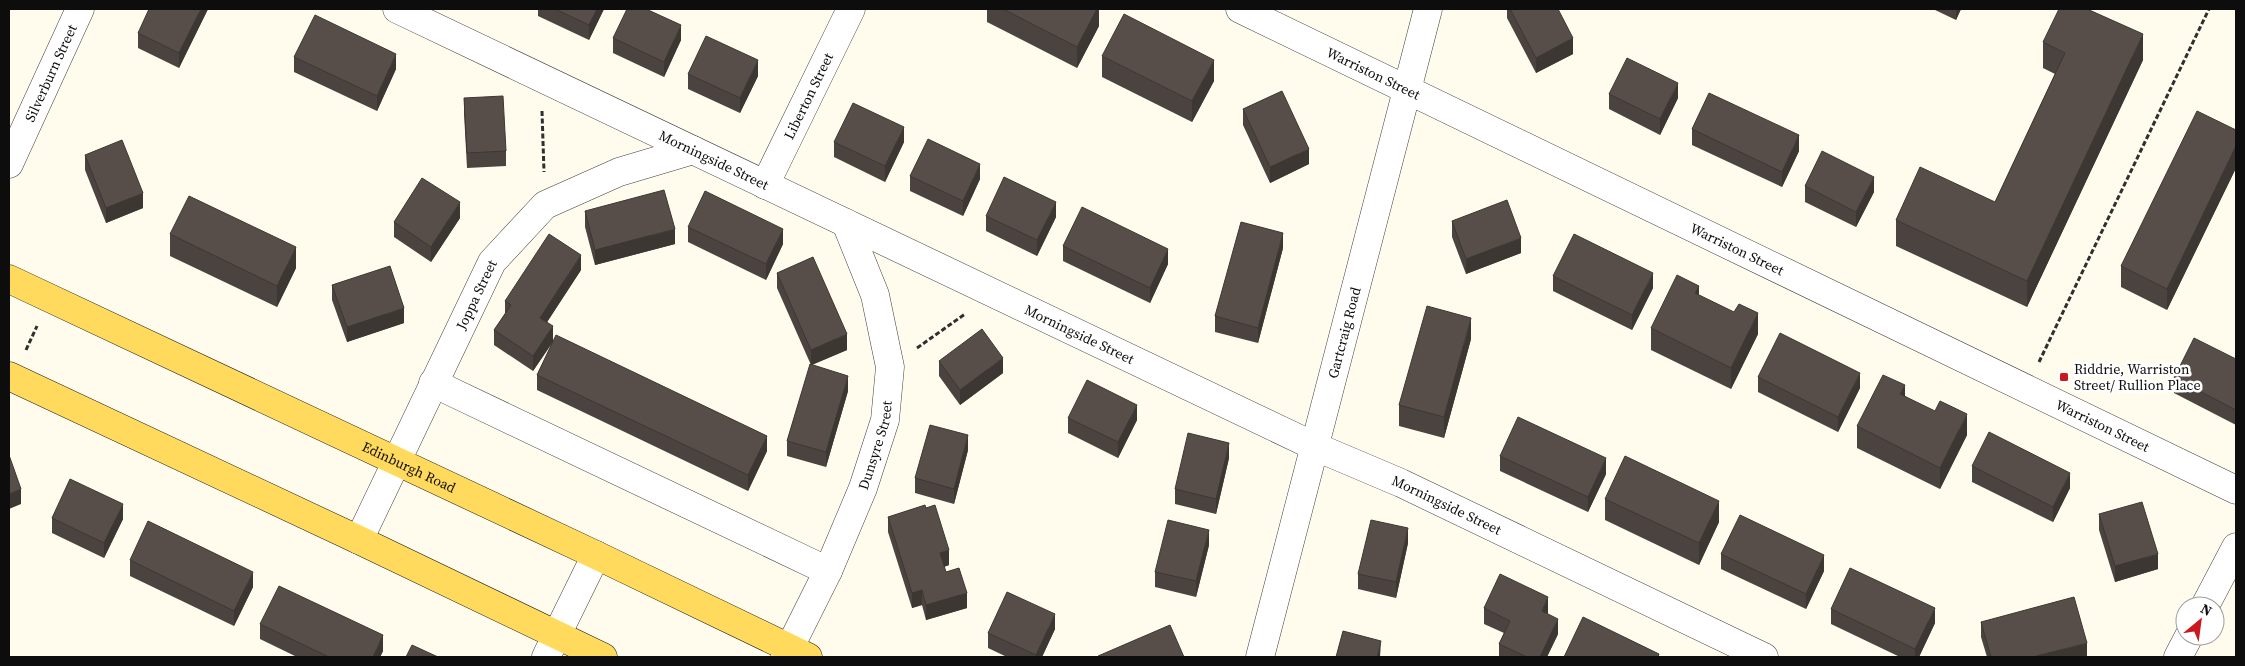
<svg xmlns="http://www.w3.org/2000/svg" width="2245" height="666" viewBox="0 0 2245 666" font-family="'Source Serif 4',serif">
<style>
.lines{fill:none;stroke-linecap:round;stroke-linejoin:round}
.minor-casing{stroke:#404040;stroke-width:29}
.major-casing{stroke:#1e1e1e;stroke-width:29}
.path{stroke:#2f2f2f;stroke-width:3;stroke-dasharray:5 2.5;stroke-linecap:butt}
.minor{stroke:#fff;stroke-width:28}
.major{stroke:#ffda5d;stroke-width:28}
.wall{fill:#4b433f}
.shaded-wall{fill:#3d3733}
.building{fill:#574e49;stroke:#3d3733}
.poi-dot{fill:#ca181e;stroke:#fff;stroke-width:2}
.labels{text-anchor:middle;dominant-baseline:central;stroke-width:5;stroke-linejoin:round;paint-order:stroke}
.street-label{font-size:14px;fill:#0d0d0d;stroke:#fff}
.poi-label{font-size:14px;fill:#0d0d0d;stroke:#fff;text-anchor:start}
</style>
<rect width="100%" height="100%" fill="#fffced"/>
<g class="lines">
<!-- minor casing -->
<g class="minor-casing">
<g id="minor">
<path id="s1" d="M397 9 1316 447 1401 483 1764 657"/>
<path id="s2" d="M1240 9 2236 490"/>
<path id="s3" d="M9 164 80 9"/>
<path id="s4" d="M765 185 851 9"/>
<path d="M433 383 828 571"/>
<path id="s5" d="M359 540 492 262 545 205 619 172 693 150"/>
<path d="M2205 606 2236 547"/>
<path d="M546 657 596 555"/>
<path id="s6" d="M785 657 828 571 863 488 885 420 890 367 875 295 846 223"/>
<path id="s7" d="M1260 657 1428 9"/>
<path d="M2178 657 2189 636"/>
</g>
</g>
<!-- major casing -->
<g class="major-casing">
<g id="major">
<path id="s8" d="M9 279 596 555 808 657"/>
<path d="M9 376 359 540 603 657"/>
</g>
</g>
<!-- path -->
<path class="path" d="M542 111 544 172
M917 348 965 314
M26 350 37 326
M2039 362 2209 9"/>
<!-- minor -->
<use href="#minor" class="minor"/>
<!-- major -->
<use href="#major" class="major"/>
</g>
<!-- wall -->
<path class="wall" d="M208 9 179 68 138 48V33Z
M538 9H604L589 40 538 16Z
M987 9H1099V26L1077 68 987 22Z
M1507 9H1558L1573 54 1536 73 1507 18Z
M1933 9H1961L1956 20Z
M613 38 681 40 664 77 613 53Z
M2043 42 2143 60 2027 307 1896 246V220L1995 202 2055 74 2043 68Z
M1102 56 1214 81 1192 122 1102 77Z
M294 57 396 69 377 111 294 72Z
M688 74 758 76 740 113 688 89Z
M1609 94 1678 98 1660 135 1609 109Z
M464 98 506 151V166L467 168 464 113Z
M1243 109 1309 164 1270 183 1243 125Z
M1692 129 1799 151 1782 187 1692 145Z
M2236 130V168L2167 310 2121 287V266Z
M834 142H904L885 182 834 157Z
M85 155 143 208 106 223 85 170Z
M910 176 980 179 963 216 910 191Z
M1805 186 1874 192 1856 227 1805 202Z
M585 211 675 244 595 265 585 227Z
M986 216 1056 217 1037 256 986 231Z
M460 218 431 262 394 237V222Z
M1452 221 1521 253 1466 274 1452 237Z
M688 227 783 244 766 280 688 242Z
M170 234 296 268 277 307 170 256Z
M1063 246 1168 264 1150 303 1063 261Z
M1283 248 1258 343 1215 332V316Z
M581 270 547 322 553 341 767 451 748 491 537 390V375L553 342 533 371 494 345V330L505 314V301Z
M777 273 847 350 812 365 848 391 826 467 787 456V441L811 365 777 288Z
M1553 276 1653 288 1632 330 1553 291Z
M332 285 404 323 347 342 332 300Z
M1699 295 1758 334 1731 389 1651 350V328Z
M1471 339 1444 438 1399 426V405Z
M2236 359V425L2174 393V378Z
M939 361 1003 373 960 405 939 376Z
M1758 377 1860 388 1838 432 1758 392Z
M1905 396 1967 435 1940 489 1857 448V426Z
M1068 418 1137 420 1118 458 1068 433Z
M968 450 954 504 915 493V478Z
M1500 456 1606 474 1588 512 1500 471Z
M1229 458 1216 514 1175 504V489Z
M1972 466 2070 488 2053 522 1972 482Z
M1605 499 1719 522 1699 565 1605 520Z
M926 508 949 565 944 567 946 572 967 608 926 620 922 605 912 608 888 532V517Z
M2099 514 2158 569 2115 582 2099 530Z
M52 518 123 519 104 558 52 533Z
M1408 543 1396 598 1358 589V574Z
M1209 545 1196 597 1155 587V572Z
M1721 554 1824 571 1806 609 1721 569Z
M130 560 253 587 234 626 130 576Z
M1484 608 1548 612V614L1558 634 1547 657H1499V644L1504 633 1484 624Z
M1831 609 1935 623 1919 657H1900L1831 624Z
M1981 622 2087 657H1987L1981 637Z
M260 624 383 651 380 657H297L260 639Z
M1055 629 1042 657H1007L988 648V633Z"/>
<!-- shaded-wall -->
<path class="shaded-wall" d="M201 9H208L179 68V53Z
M597 9H604L589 40V25Z
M1097 9H1099V26L1077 68V47Z
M1956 9H1961L1956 20Z
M681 25V40L664 77V62Z
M2143 34V60L2027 307V281Z
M1573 38V54L1536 73V58Z
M396 54V69L377 111V96Z
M758 60V76L740 113V98Z
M1214 60V81L1192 122V101Z
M1678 83V98L1660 135V119Z
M904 127V142L885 182V166Z
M1799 135V151L1782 187V172Z
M2236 146V168L2167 310V289Z
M1309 149V164L1270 183V167Z
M980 164V179L963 216V201Z
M1874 177V192L1856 227V212Z
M143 193V208L106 223V208Z
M460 202V218L431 262V247Z
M1056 202V217L1037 256V240Z
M675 229V244L595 265V250Z
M783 229V244L766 280V264Z
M1283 233V248L1258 343V328Z
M1521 238V253L1466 274V259Z
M296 247V268L277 307V286Z
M1168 249V264L1150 303V288Z
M581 255V270L540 333V318Z
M1653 273V288L1632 330V315Z
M1699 286V307L1695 293Z
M404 308V323L347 342V327Z
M1758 313V334L1731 389V368Z
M1471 318V339L1444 438V417Z
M553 326V341L533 371V356Z
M847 334V350L811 365V350Z
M1003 358V373L960 405V390Z
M1860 373V388L1838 432V417Z
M848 376V391L826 467V452Z
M1905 385V406L1900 394Z
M1137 405V420L1118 458V442Z
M1967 414V435L1940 489V468Z
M968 435V450L954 504V489Z
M767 436V451L748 491V475Z
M1229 443V458L1216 514V499Z
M1606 458V474L1588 512V497Z
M2070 473V488L2053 522V507Z
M21 489V504L9 509V494Z
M1719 501V522L1699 565V543Z
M123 504V519L104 558V543Z
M1408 528V543L1396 598V582Z
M1209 530V545L1196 597V581Z
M949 550V565L940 568V553Z
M2158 554V569L2115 582V566Z
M1824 555V571L1806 609V594Z
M253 572V587L234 626V611Z
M922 590V605L912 608V593Z
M967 593V608L926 620V605Z
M1548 597V612L1542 627V611Z
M1935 608V623L1919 657H1915V649Z
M1055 614V629L1042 657H1036V655Z
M1558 619V634L1547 657H1540Z
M383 635V651L380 657H373Z
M1381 641 1380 657H1377Z
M2087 643V657H2033Z"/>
<!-- building -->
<path class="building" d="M149 9H201L179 53 138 33Z
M555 9H597L589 25Z
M627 9H646L681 25 664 62 613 38Z
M1003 9H1097L1077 47Z
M1510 9H1558L1573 38 1536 58Z
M2059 9H2087L2143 34 2027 281 1896 220 1920 167 1995 202 2065 53 2043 42Z
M1124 14 1214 60 1192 101 1102 56Z
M315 15 396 54 377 96 294 57Z
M706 36 758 60 740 98 688 74Z
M1627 58 1678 83 1660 119 1609 94Z
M1282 91 1309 149 1270 167 1243 109Z
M1709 93 1799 135 1782 172 1692 129Z
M503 96 506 151 467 153 464 98Z
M853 103 904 127 885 166 834 142Z
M2197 111 2236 130V146L2167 289 2121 266Z
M928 139 980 164 963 201 910 176Z
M122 140 143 193 106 208 85 155Z
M1822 151 1874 177 1856 212 1805 186Z
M1004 177 1056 202 1037 240 986 216Z
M422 178 460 202 431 247 394 222Z
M664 190 675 229 595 250 585 211Z
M705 191 783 229 766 264 688 227Z
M189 196 296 247 277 286 170 234Z
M1507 200 1521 238 1466 259 1452 221Z
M1082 207 1168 249 1150 288 1063 246Z
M1241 222 1283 233 1258 328 1215 316Z
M549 234 581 255 540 318 553 326 533 356 494 330 511 305 505 301Z
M1574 234 1653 273 1632 315 1553 276Z
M813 257 847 334 811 350 777 273Z
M390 266 404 308 347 327 332 285Z
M1677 275 1699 286 1695 293 1734 312 1739 304 1758 313 1731 368 1651 328Z
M1427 306 1471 318 1444 417 1399 405Z
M982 329 1003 358 960 390 939 361Z
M1780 333 1860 373 1838 417 1758 377Z
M556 335 767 436 748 475 537 375Z
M2194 338 2236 359V410L2174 378Z
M810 364 848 376 826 452 787 441Z
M1883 375 1905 385 1900 394 1935 411 1940 401 1967 414 1940 468 1857 426Z
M1087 380 1137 405 1118 442 1068 418Z
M1518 417 1606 458 1588 497 1500 456Z
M930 425 968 435 954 489 915 478Z
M1989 432 2070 473 2053 507 1972 466Z
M1188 433 1229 443 1216 499 1175 489Z
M9 455 21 489 9 494Z
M1625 456 1719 501 1699 543 1605 499Z
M70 479 123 504 104 543 52 518Z
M2142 502 2158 554 2115 566 2099 514Z
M925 505 926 508 935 505 949 550 940 553 946 572 959 568 967 593 926 605 922 590 912 593 888 517Z
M1740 515 1824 555 1806 594 1721 554Z
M1168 520 1209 530 1196 581 1155 572Z
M1371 520 1408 528 1396 582 1358 574Z
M148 521 253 572 234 611 130 560Z
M1850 568 1935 608 1915 649 1831 609Z
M1500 574 1548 597 1542 611 1558 619 1540 657H1527L1499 644 1510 621 1484 608Z
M279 586 383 635 373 657H329L260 624Z
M1007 592 1055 614 1036 655 988 633Z
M2074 597 2087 643 2033 657H1991L1981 622Z
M1583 617 1659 654 1658 657H1564Z
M1170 625 1184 657H1098V656Z
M1343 631 1381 641 1377 657H1336Z
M412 645 438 657H406Z"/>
<!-- markers -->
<rect class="poi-dot" x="2059" y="372" width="10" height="10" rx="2.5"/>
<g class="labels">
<!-- street labels -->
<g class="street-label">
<text stroke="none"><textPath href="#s2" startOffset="148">Warriston Street</textPath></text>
<text stroke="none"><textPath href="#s3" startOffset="100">Silverburn Street</textPath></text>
<text stroke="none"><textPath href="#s4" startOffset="99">Liberton Street</textPath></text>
<text stroke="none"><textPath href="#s1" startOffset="351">Morningside Street</textPath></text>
<text stroke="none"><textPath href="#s2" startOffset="552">Warriston Street</textPath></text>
<text stroke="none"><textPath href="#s5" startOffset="272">Joppa Street</textPath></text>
<text stroke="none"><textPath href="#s7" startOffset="335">Gartcraig Road</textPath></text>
<text stroke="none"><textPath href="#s1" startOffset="756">Morningside Street</textPath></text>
<text stroke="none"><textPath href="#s2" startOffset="958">Warriston Street</textPath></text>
<text stroke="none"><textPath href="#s6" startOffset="231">Dunsyre Street</textPath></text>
<text stroke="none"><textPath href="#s8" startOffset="442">Edinburgh Road</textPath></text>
<text stroke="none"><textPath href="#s1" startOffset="1161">Morningside Street</textPath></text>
</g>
<!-- poi labels -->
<g class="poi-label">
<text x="2074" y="369">Riddrie, Warriston<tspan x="2074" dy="16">Street/ Rullion Place</tspan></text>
</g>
</g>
<!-- border -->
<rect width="2245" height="666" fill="none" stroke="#0d0d0d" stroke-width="20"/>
<!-- north arrow -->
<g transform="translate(2200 621) rotate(29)"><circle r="24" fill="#ffffff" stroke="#9e9e9e"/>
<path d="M0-4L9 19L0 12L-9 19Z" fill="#ca181e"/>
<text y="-8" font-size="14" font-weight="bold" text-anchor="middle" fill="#0d0d0d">N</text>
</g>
</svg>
